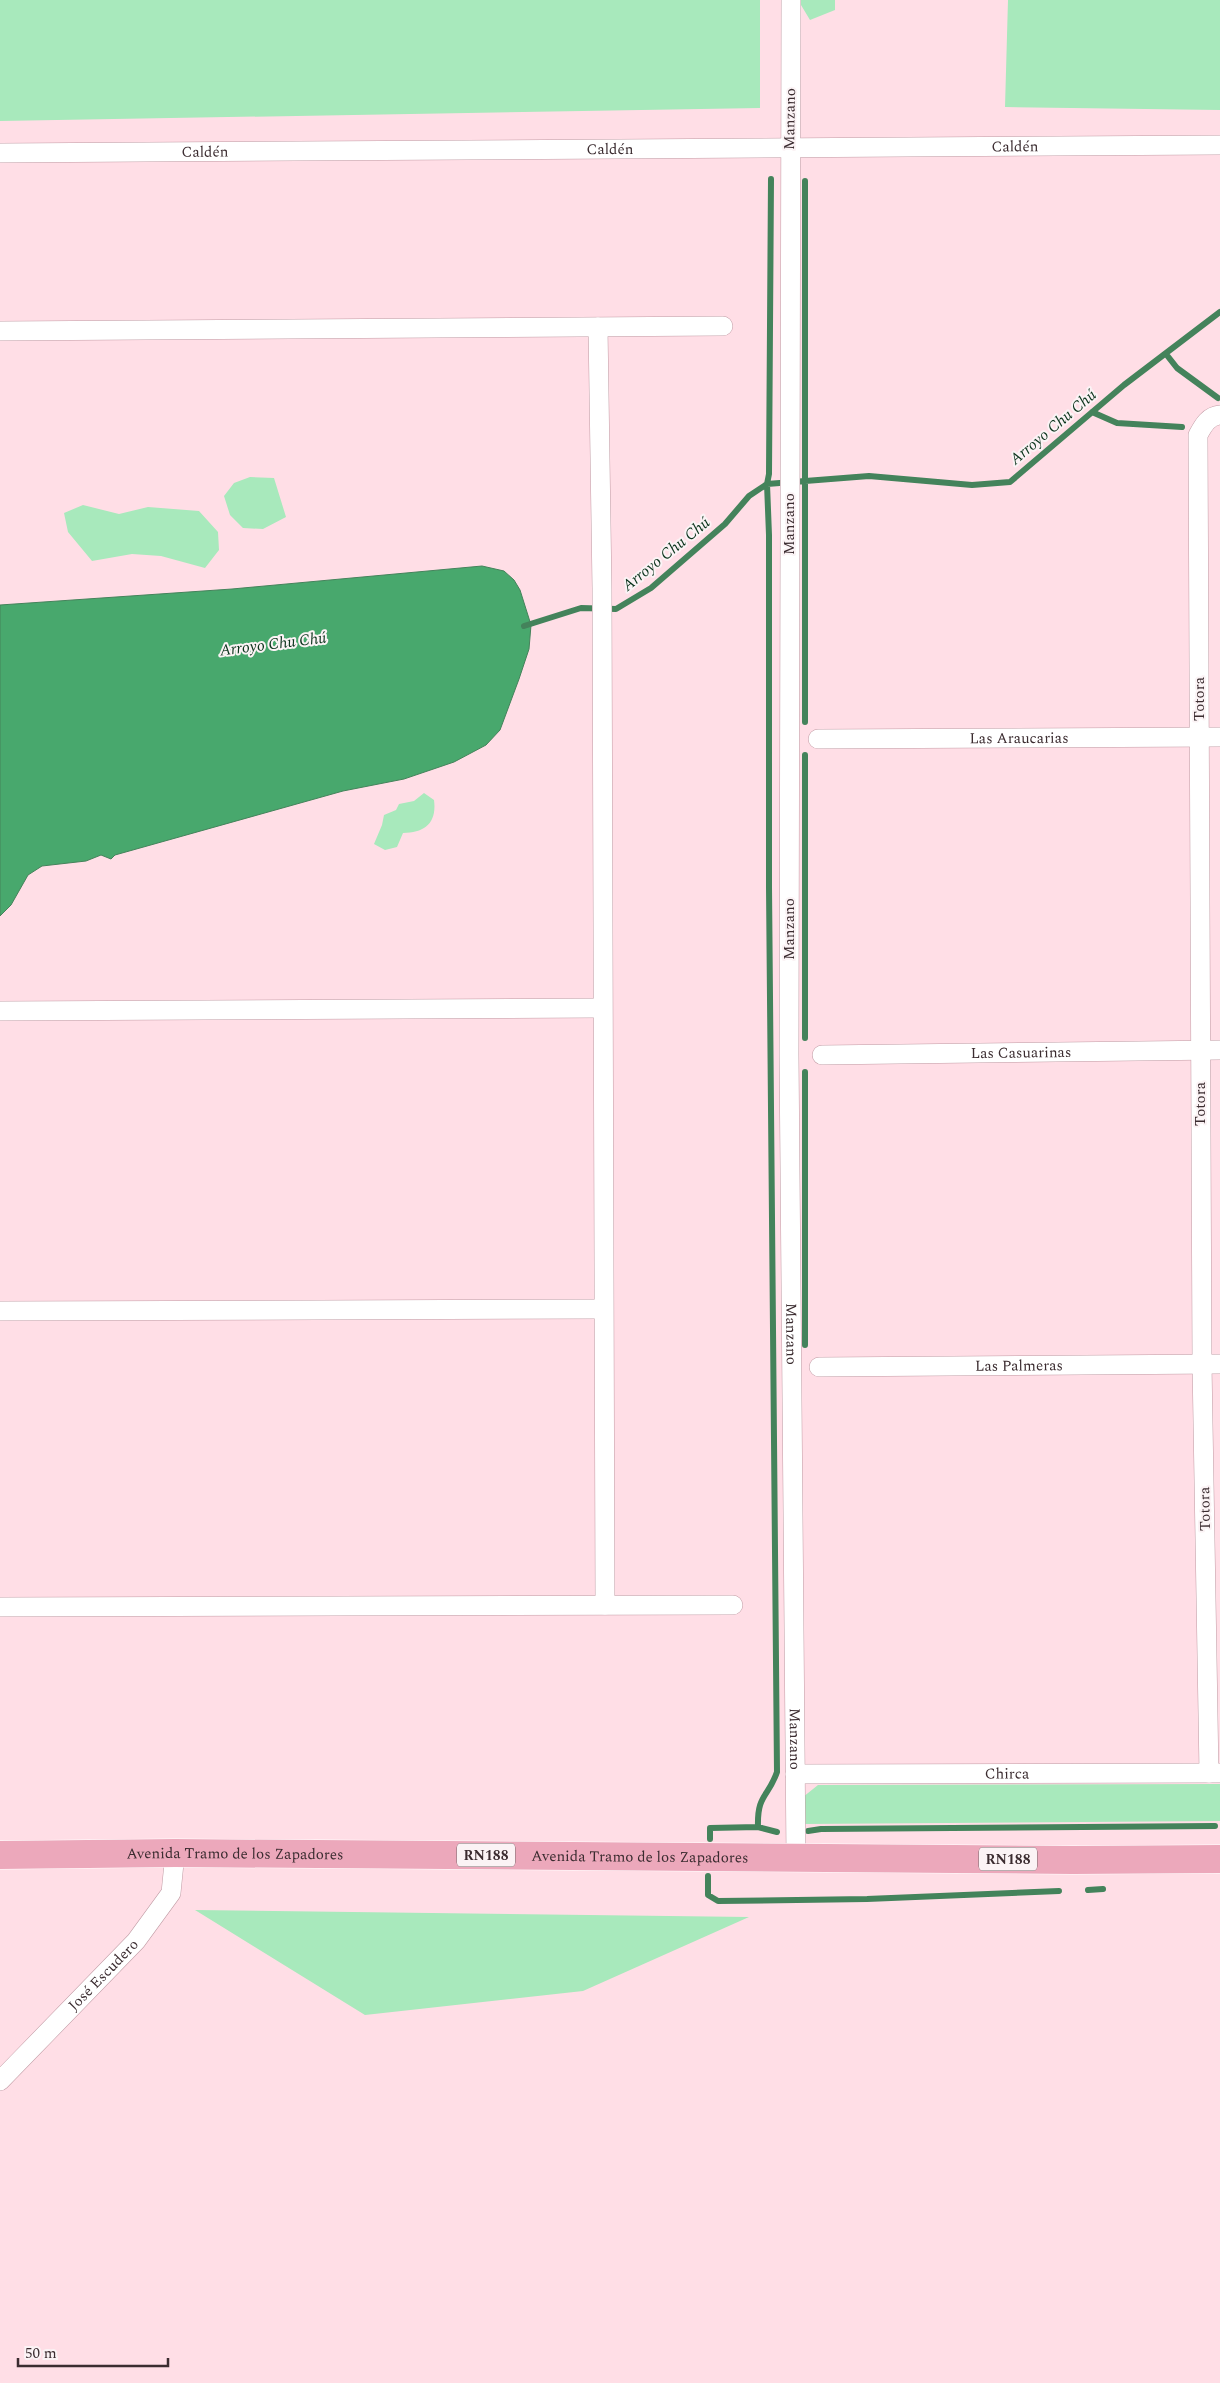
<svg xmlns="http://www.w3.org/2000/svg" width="1220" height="2383" viewBox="0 0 1220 2383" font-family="Spectral,serif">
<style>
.green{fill:#a8e9bc}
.water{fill:#48a86d;stroke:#44835b}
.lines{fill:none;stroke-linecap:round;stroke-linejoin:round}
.stream{stroke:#44835b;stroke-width:6}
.minor-casing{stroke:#c09ba4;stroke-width:20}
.trunk-casing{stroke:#fff;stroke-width:29}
.minor{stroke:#fff;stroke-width:19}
.trunk{stroke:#eca8bb;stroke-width:28}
.labels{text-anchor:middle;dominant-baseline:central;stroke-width:4;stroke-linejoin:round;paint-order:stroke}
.shield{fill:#fbf3f5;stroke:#75686b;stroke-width:1}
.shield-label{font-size:14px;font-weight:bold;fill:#3b2c30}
.street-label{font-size:15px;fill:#3b2c30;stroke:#fbf3f5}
.water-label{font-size:16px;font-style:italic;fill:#0b341c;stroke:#fbf3f5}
</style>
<rect width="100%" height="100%" fill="#ffdee6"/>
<!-- green -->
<path class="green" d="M0 0H760V108L0 121Z
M798 0H835V10L810 20Z
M1008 0H1220V110L1005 107Z
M250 477 274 478 286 517 263 529 243 528 230 515 224 496 234 483Z
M83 505 119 514 148 507 199 511 218 532 219 550 205 568 161 556 132 554 92 561 68 532 64 513Z
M424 793 434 800C437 823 425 833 403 833L397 847 385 850 374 844 382 825 384 815 396 810 399 804 414 801Z
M1220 1784V1821L803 1824V1797L818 1785Z
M195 1910 749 1917 583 1991 365 2015Z"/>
<!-- water -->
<path class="water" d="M482 566 504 571 514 580 520 590 531 625 529 649 519 679 500 730 486 745 454 762 404 779 343 791 115 855 111 859 101 855 86 861 42 866 28 875 11 905 0 916V605L232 589Z"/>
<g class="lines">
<!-- stream -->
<path class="stream" d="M805 181V722
M1166 354 1177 368 1218 398
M1092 412 1117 423 1182 427
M524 626 581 608 616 609 651 588 725 524 749 496 767 484 869 476 972 485 1010 482 1124 385 1220 312
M805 755V1038
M805 1345V1072
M758 1827 777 1832
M808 1831 821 1829 1215 1826
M710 1839V1828L758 1827C757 1794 768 1798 777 1772L769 887V535L767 484 769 474 771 179
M708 1876V1895L718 1901 867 1899 1059 1891
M1088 1890 1103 1889"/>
<!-- minor casing -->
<g class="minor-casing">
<g id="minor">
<path id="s1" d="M791 0 789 1055 796 1858"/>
<path id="s2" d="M0 153 1220 145"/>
<path d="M598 327 602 588 605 1605"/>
<path d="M0 331 723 326"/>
<path id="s3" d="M818 739 1220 737"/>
<path d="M0 1011 602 1008"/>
<path id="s4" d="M822 1055 1220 1050"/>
<path d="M0 1311 602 1309"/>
<path id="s5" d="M819 1367 1220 1364"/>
<path d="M0 1607 733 1605"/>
<path d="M1209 1773 1202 1364 1198 435C1203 426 1208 416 1220 415"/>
<path id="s6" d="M795 1774 1220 1773"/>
<path id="s7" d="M0 2081 136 1941 171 1893 175 1853"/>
</g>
</g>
<!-- trunk casing -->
<g class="trunk-casing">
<g id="trunk">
<path id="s8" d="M0 1855 175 1853 1073 1860 1220 1859"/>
</g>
</g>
<!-- minor -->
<use href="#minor" class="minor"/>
<!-- trunk -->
<use href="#trunk" class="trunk"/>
</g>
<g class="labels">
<!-- shield labels -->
<g class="shield">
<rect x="457" y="1843.5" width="58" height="23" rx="4"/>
<rect x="979" y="1847.5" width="58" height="23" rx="4"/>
</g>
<g class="shield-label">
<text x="486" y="1855">RN188</text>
<text x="1008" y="1859">RN188</text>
</g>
<!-- street labels -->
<g class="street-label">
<text transform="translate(790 119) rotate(-89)">Manzano</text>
<text stroke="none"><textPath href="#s2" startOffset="1015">Caldén</textPath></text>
<text stroke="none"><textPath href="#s2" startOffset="610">Caldén</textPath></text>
<text stroke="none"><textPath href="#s2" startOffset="205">Caldén</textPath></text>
<text transform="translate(789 524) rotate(-90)">Manzano</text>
<text transform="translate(1199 699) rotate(-90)">Totora</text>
<text stroke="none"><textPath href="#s3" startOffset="201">Las Araucarias</textPath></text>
<text transform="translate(789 929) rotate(-90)">Manzano</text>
<text stroke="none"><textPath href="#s4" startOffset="199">Las Casuarinas</textPath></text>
<text transform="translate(1200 1104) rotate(-90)">Totora</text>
<text stroke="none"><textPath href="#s1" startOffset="1334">Manzano</textPath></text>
<text stroke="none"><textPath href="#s5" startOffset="200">Las Palmeras</textPath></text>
<text transform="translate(1205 1509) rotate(-91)">Totora</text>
<text stroke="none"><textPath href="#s1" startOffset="1739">Manzano</textPath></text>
<text stroke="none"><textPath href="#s6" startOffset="212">Chirca</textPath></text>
<text stroke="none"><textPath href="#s8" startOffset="235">Avenida Tramo de los Zapadores</textPath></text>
<text stroke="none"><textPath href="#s8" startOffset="640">Avenida Tramo de los Zapadores</textPath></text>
<text stroke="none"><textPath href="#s7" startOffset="148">José Escudero</textPath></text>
</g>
<!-- water labels -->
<g class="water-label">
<text transform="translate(1053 427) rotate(-40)">Arroyo Chu Chú</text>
<text transform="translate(666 554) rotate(-39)">Arroyo Chu Chú</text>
<text transform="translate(273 644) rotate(-7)">Arroyo Chu Chú</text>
</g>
</g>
<!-- scale -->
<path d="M18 2358v8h150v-8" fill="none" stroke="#3b2c30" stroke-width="2.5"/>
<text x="25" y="2358" font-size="15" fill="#3b2c30" stroke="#fbf3f5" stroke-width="4" paint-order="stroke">50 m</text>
</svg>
